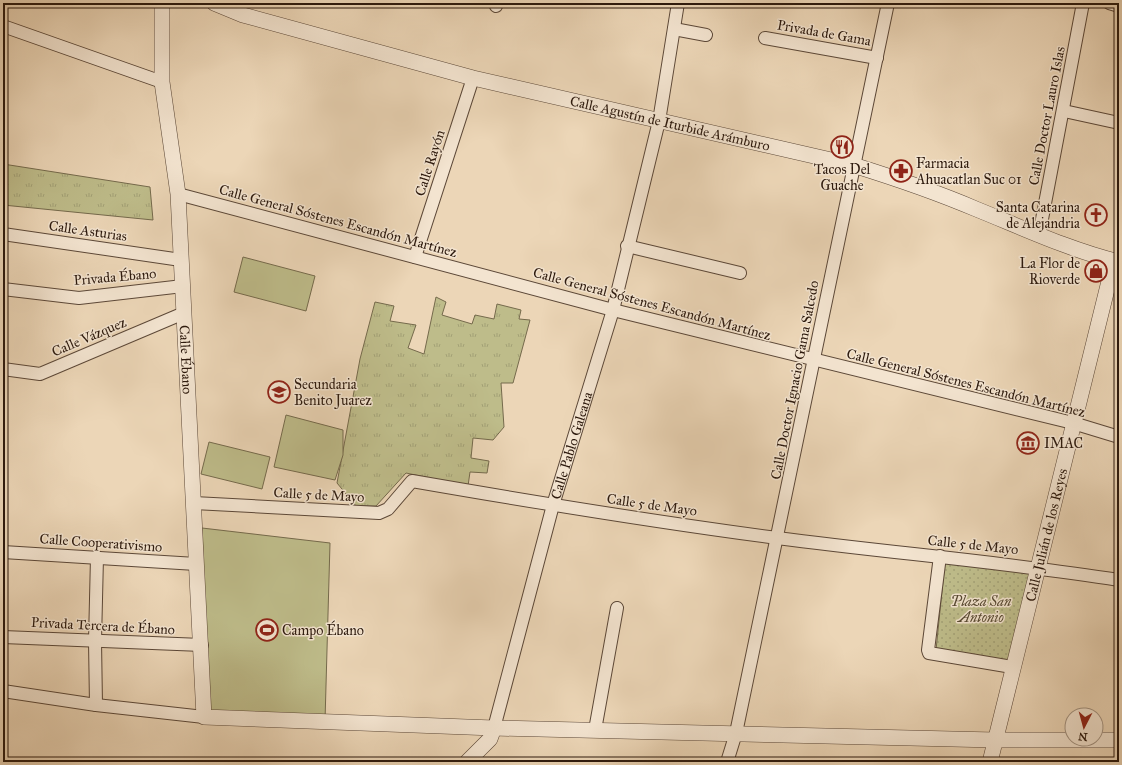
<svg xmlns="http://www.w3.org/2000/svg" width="1122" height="765" viewBox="0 0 1122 765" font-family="'IM FELL Great Primer',serif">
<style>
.grass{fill:url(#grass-tufts);stroke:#756a4c}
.park{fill:url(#park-dots);stroke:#756a4c}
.garden{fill:#bebc8a;stroke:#756a4c}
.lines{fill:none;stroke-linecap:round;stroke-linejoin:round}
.minor-casing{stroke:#5c4838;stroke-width:14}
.tertiary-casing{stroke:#5c4838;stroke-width:16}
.minor{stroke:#f3e4d0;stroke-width:12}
.tertiary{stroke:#f3e4d0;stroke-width:15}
.labels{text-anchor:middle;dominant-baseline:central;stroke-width:3;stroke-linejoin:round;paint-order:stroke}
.street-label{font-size:14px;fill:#2c190d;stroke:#f3e4d0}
.poi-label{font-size:14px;fill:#2c190d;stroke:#f3e4d0;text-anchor:start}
.park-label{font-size:14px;font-style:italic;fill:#584a32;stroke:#f3e4d0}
</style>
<defs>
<pattern id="grass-tufts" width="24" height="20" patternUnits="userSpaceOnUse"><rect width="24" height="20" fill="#bebc8a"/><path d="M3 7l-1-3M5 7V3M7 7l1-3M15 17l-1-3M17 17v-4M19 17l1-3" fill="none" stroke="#a3a176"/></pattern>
<pattern id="park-dots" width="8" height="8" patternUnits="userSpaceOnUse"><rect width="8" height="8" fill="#bebc8a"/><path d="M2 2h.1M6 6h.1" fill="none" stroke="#a3a176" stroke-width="1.8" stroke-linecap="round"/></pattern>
</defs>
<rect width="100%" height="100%" fill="#ecd6b7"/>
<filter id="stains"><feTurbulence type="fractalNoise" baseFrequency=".005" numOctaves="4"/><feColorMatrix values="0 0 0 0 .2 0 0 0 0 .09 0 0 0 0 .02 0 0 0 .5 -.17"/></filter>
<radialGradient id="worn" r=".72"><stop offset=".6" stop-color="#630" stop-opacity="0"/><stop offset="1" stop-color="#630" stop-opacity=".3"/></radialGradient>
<!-- grass -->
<path class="grass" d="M3 164 150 187 153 220 3 205Z
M436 297 446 302 442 315 472 324 475 315 494 319 497 304 521 310 519 319 530 320 513 383H501L504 427 493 440 473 438 471 458 489 461 487 473 470 472 468 486 406 473 376 506H356L337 483 360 359 375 302 394 306 390 321 416 325 408 348 424 354Z"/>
<!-- park -->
<path class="park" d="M945 562 1032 573 1009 662 936 650Z"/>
<!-- garden -->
<path class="garden" d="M243 257 315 276 306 311 234 292Z
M286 415 343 430V455L335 480 274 467Z
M209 442 270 457 262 489 201 474Z
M202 528 330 543 325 721 209 717Z"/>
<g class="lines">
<!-- minor casing -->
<g class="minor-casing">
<g id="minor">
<path d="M1109 3 1119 6"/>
<path d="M496 6 497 3"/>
<path d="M3 26 162 82"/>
<path d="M674 29 706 35"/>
<path d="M765 38 877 58"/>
<path d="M1064 111 1119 123"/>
<path d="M178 194 613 310 1073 423 1119 437"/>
<path d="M3 234 181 260"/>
<path d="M1039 235 1083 3"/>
<path d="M627 246 740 273"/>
<path d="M415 257 473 78"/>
<path d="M3 289 79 298 183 286"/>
<path d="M3 369 40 374 184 313"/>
<path d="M194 503 379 513 388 509 412 481C533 502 655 522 777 538 891 553 1005 562 1119 580"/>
<path d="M3 552 196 564"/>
<path d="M940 556 928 650 929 653 1012 667"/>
<path d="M3 637 202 645"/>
<path d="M3 691 96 705 204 717"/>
<path d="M96 705 95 641 97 557"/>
<path id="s1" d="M494 728 553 505 613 310 659 121 678 3"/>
<path d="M595 730 617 608"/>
<path d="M727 762 736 733C788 490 836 246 888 3"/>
</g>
</g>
<!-- tertiary casing -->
<g class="tertiary-casing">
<g id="tertiary">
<path id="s2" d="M162 3V82L178 194 204 717 494 728 995 740H1119"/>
<path id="s3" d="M214 3 243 15 473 78 853 165C895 178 936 192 976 209 1023 228 1070 250 1119 262"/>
<path d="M467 762 490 739 494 728"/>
<path id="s4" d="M990 762 1114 261"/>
</g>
</g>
<!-- minor -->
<use href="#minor" class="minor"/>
<!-- tertiary -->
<use href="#tertiary" class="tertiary"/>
</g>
<!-- icons -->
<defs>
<g id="restaurant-ring" transform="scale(1.15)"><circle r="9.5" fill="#f3e4d0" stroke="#8f2418" stroke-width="1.5"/><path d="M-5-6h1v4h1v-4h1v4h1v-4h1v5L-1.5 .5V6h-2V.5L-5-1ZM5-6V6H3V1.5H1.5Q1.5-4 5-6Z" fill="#8f2418"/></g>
<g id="pharmacy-ring" transform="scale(1.15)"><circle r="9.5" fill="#f3e4d0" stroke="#8f2418" stroke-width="1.5"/><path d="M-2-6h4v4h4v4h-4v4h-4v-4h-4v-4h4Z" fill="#8f2418"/></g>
<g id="church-ring" transform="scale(1.15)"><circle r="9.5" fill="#f3e4d0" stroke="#8f2418" stroke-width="1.5"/><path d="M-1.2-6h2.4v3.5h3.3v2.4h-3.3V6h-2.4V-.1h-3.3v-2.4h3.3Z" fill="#8f2418"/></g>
<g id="shop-ring" transform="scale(1.15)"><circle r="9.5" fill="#f3e4d0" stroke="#8f2418" stroke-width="1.5"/><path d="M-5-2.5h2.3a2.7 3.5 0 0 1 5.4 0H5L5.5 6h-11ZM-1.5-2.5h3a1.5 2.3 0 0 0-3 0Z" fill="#8f2418"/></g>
<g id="school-ring" transform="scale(1.15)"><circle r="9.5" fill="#f3e4d0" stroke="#8f2418" stroke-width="1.5"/><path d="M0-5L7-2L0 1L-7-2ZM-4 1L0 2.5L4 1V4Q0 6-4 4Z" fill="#8f2418"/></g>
<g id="museum-ring" transform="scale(1.15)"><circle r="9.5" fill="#f3e4d0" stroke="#8f2418" stroke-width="1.5"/><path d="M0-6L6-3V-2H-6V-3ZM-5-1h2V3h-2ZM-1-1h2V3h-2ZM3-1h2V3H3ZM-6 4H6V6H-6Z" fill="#8f2418"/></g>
<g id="stadium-ring" transform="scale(1.15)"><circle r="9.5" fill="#f3e4d0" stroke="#8f2418" stroke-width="1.5"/><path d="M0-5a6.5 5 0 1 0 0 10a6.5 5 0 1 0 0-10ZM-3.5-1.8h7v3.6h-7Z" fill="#8f2418"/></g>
</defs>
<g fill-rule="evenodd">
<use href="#restaurant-ring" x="842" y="147"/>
<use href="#pharmacy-ring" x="901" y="171"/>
<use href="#church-ring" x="1096" y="215"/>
<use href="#shop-ring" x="1096" y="271"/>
<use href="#school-ring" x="279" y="392"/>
<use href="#museum-ring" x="1028" y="443"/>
<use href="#stadium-ring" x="267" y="630"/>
</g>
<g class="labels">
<!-- street labels -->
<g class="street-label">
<text transform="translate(824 33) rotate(10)">Privada de Gama</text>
<text transform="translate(1047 116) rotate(-79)">Calle Doctor Lauro Islas</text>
<text stroke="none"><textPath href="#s3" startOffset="472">Calle Agustín de Iturbide Arámburo</textPath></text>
<text transform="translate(430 163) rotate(-72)">Calle Rayón</text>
<text transform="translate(338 221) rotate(15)">Calle General Sóstenes Escandón Martínez</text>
<text transform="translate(88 231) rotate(8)">Calle Asturias</text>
<text transform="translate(115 277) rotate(-5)">Privada Ébano</text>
<text transform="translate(652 304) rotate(15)">Calle General Sóstenes Escandón Martínez</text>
<text transform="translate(89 337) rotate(-23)">Calle Vázquez</text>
<text stroke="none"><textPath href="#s2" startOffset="358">Calle Ébano</textPath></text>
<text transform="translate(795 380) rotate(-79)">Calle Doctor Ignacio Gama Salcedo</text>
<text transform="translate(966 383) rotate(14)">Calle General Sóstenes Escandón Martínez</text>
<text stroke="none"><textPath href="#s1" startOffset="293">Calle Pablo Galeana</textPath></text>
<text transform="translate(319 495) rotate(3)">Calle 5 de Mayo</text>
<text transform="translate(652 505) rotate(8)">Calle 5 de Mayo</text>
<text stroke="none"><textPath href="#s4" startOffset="234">Calle Julián de los Reyes</textPath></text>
<text transform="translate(101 543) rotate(4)">Calle Cooperativismo</text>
<text transform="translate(973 545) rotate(6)">Calle 5 de Mayo</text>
<text transform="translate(103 626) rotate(3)">Privada Tercera de Ébano</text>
</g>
<!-- poi labels -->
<g class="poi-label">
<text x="916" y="163">Farmacia<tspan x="916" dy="16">Ahuacatlan Suc 01</tspan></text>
<text x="842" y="169" text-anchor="middle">Tacos Del<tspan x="842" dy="16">Guache</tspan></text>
<text x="1080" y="207" text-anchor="end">Santa Catarina<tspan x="1080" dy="16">de Alejandria</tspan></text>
<text x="1080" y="263" text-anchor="end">La Flor de<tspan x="1080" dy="16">Rioverde</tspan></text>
<text x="294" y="384">Secundaria<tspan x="294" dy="16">Benito Juarez</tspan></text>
<text x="1044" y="443">IMAC</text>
<text x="282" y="630">Campo Ébano</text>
</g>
<!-- park labels -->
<g class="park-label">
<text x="981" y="601">Plaza San<tspan x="981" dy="16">Antonio</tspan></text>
</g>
</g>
<!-- margin -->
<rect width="1122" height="765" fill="none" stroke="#ecd6b7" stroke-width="16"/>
<rect x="4" y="4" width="1114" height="757" fill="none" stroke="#2c190d" stroke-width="2"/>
<rect x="8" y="8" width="1106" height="749" fill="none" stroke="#2c190d"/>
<!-- north arrow -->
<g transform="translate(1084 727) rotate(186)"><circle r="19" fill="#f3e4d0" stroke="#a39382"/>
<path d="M0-3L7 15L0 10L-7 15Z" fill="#8f2418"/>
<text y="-6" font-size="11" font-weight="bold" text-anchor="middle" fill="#2c190d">N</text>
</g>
<rect width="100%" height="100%" filter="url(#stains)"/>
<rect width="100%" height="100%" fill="url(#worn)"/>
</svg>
